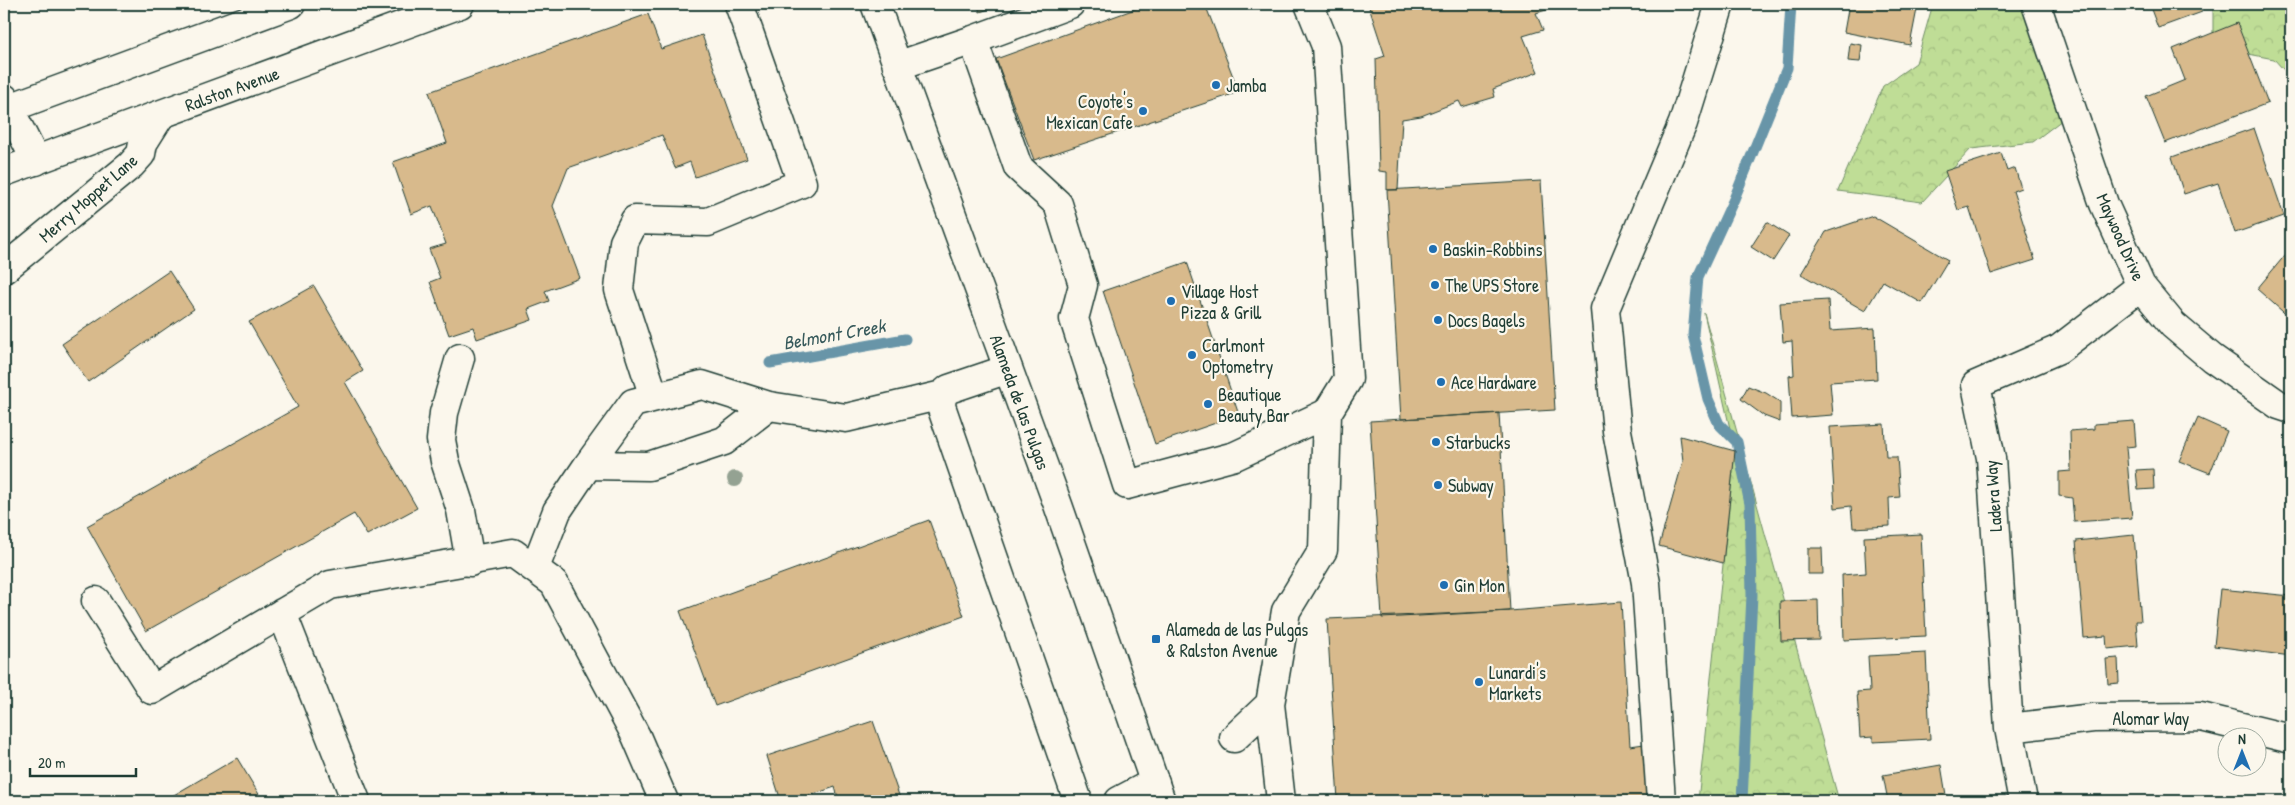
<svg xmlns="http://www.w3.org/2000/svg" width="2295" height="805" viewBox="0 0 2295 805" font-family="'Patrick Hand',sans-serif">
<style>
.forest{fill:url(#forest-crowns);stroke:#6f8d65}
.lines{fill:none;stroke-linecap:round;stroke-linejoin:round}
.stream{stroke:#6795a8;stroke-width:11}
.building{fill:#d8ba8c;stroke:#1f3d34}
.minor-casing{stroke:#1f3d34;stroke-width:31}
.major-casing{stroke:#1f3d34;stroke-width:31}
.minor{stroke:#fbf7ec;stroke-width:28}
.major{stroke:#fbf7ec;stroke-width:28}
.tree{fill:#94a292}
.poi-dot{fill:#1f6fb2;stroke:#fbf7ec;stroke-width:2}
.labels{text-anchor:middle;dominant-baseline:central;stroke-width:4.5;stroke-linejoin:round;paint-order:stroke}
.poi-label{font-size:18px;fill:#1f3d34;stroke:#fbf7ec;text-anchor:start}
.street-label{font-size:18px;fill:#1f3d34;stroke:#fbf7ec}
.water-label{font-size:19px;font-style:italic;fill:#375a5b;stroke:#fbf7ec}
</style>
<defs>
<pattern id="forest-crowns" width="20" height="18" patternUnits="userSpaceOnUse" patternTransform="scale(1.25)"><rect width="20" height="18" fill="#bfdd96"/><path d="M2 6a3 3 0 1 1 6 0M12 15a3 3 0 1 1 6 0" fill="none" stroke="#a4bf82"/></pattern>
</defs>
<rect width="100%" height="100%" fill="#fbf7ec"/>
<filter id="ink" filterUnits="userSpaceOnUse"><feTurbulence type="fractalNoise" baseFrequency=".02" numOctaves="2"/><feDisplacementMap in="SourceGraphic" scale="10" xChannelSelector="R" yChannelSelector="G"/><feConvolveMatrix kernelMatrix="1 2 1 2 8 2 1 2 1" color-interpolation-filters="sRGB"/></filter>
<g filter="url(#ink)">
<!-- forest -->
<path class="forest" d="M1933 4H2021L2062 120 2033 142 1971 149 1922 202 1838 191 1883 86 1916 63Z
M2213 4H2291V78L2274 59 2213 47Z
M1704 313 1839 801H1698L1735 451Z"/>
<g class="lines">
<!-- stream -->
<path class="stream" d="M770 363 905 339
M1742 801 1752 595 1750 504 1737 442 1719 424 1708 399 1693 335 1698 277 1734 199 1787 68 1791 4"/>
</g>
<!-- building -->
<path class="building" d="M977 4H1004L980 12Z
M1149 4H1205L1239 92 1034 160 996 59Z
M1368 4H1556L1557 7 1536 13 1543 30 1523 36 1538 72 1493 89 1495 97 1462 107 1459 101 1421 116 1402 119 1398 190H1387V172L1379 171 1376 59 1385 56Z
M1849 4H1918L1910 45 1844 32Z
M2149 4H2199L2202 12 2158 28Z
M648 14 661 49 702 35 747 159 695 177 690 162 675 168 662 135 568 168 553 206 580 278 545 291 549 301 528 309 532 320 477 339 473 327 449 335 430 282 440 278 429 249 446 244 432 206 411 214 393 162 447 143 429 92Z
M2237 23 2268 103 2165 143 2146 96 2185 80 2173 49Z
M1850 43 1862 45 1860 62 1848 61Z
M2254 128 2284 216 2235 233 2218 183 2184 194 2172 157Z
M2001 153 2007 171 2015 168 2021 188 2013 191 2035 260 1991 274 1969 207 1958 210 1945 171Z
M1541 181 1555 410 1401 419 1387 190Z
M1873 216 1948 260 1922 303 1883 281 1865 311 1801 274 1826 232Z
M1767 222 1789 236 1773 261 1751 247Z
M2291 248V319L2257 289Z
M1187 262 1239 415 1155 444 1103 291Z
M169 271 194 309 88 382 62 344Z
M314 286 363 371 345 382 417 508 367 535 354 514 146 631 87 526 298 407 249 322Z
M1828 300 1830 331 1875 328 1877 379 1830 382 1833 415 1792 418 1789 376 1794 375 1792 341 1783 342 1780 303Z
M1748 386 1766 393 1780 402V422L1764 416 1741 399Z
M1499 413 1510 611 1382 618 1370 421Z
M2198 418 2227 431 2210 473 2179 461Z
M2134 421 2136 446 2126 447 2132 518 2074 522 2072 498 2059 496V472L2071 471 2070 431 2094 429V424Z
M1884 424 1886 457H1897L1900 497 1889 498 1890 526 1853 528 1851 506 1835 508 1830 427Z
M1680 436 1735 451 1723 563 1659 546 1683 461Z
M2153 469 2154 489 2138 490 2136 470Z
M929 520 964 616 715 706 680 611Z
M1921 534 1926 636 1844 640 1842 575 1866 573 1864 537Z
M2134 535 2141 621H2136L2138 646 2107 649 2106 636 2084 638 2076 541Z
M1808 548H1822L1823 574H1808Z
M2220 589 2291 596V656L2214 646Z
M1818 600 1819 640 1781 641 1780 601Z
M1621 602 1630 746 1644 744 1648 801H1338L1327 619 1510 611Z
M1926 653 1930 739 1873 742V737L1860 738 1857 692 1870 691 1868 656Z
M2118 658 2119 683 2108 684 2106 659Z
M873 721 901 801H839L835 787 793 801H781L767 756Z
M237 758 263 801H168L167 799Z
M1941 765 1947 801H1888L1883 775Z"/>
<g class="lines">
<!-- minor casing -->
<g class="minor-casing">
<path id="minor" d="M2036 4 2104 204 2141 286 2173 325 2212 358 2279 405 2291 409
M973 40 1018 167 1058 204 1083 285 1074 319 1127 485 1235 456 1327 413
M897 66 973 40 1070 4
M4 98 36 161
M4 269 131 165 141 154 143 143 160 116
M460 358 444 413 441 440 445 461 461 510 470 562
M1008 369 949 389 942 395 941 406 1078 801
M654 397 619 290 624 242 635 220 708 222 802 183 739 4
M588 465 633 403 702 385 769 406 846 418 942 395
M535 568 557 511 588 465 649 466 724 441 769 406
M96 601 152 690 330 585 513 553 554 583 636 736 664 801
M282 613 356 801
M1270 704 1281 801
M2009 728 2093 718 2201 717 2291 739
M1234 738 1270 704 1286 611 1323 550 1327 413 1348 379 1326 46 1309 4
M1119 801 1155 782
M1661 801 1646 583 1617 431 1605 309 1683 123 1720 4
M2023 801 2009 728 1991 458 1976 385 2059 349 2141 286"/>
</g>
<!-- major casing -->
<g class="major-casing">
<path id="major" d="M875 4 1058 505 1161 801
M4 110 291 4
M4 172 460 4"/>
</g>
<!-- minor -->
<use href="#minor" class="minor"/>
<!-- major -->
<use href="#major" class="major"/>
</g>
<!-- trees -->
<circle class="tree" cx="735" cy="479" r="8"/>
</g>
<!-- markers -->
<g class="poi-dot">
<circle cx="1216" cy="85" r="5"/>
<circle cx="1143" cy="111" r="5"/>
<circle cx="1433" cy="249" r="5"/>
<circle cx="1435" cy="285" r="5"/>
<circle cx="1171" cy="301" r="5"/>
<circle cx="1438" cy="320" r="5"/>
<circle cx="1192" cy="355" r="5"/>
<circle cx="1441" cy="382" r="5"/>
<circle cx="1208" cy="404" r="5"/>
<circle cx="1436" cy="442" r="5"/>
<circle cx="1438" cy="485" r="5"/>
<circle cx="1444" cy="585" r="5"/>
<rect x="1151" y="634" width="10" height="10" rx="2.5"/>
<circle cx="1479" cy="682" r="5"/>
</g>
<g class="labels">
<!-- poi labels -->
<g class="poi-label">
<text x="1226" y="85">Jamba</text>
<text x="1133" y="101" text-anchor="end">Coyote's<tspan x="1133" dy="21">Mexican Cafe</tspan></text>
<text x="1443" y="249">Baskin-Robbins</text>
<text x="1445" y="285">The UPS Store</text>
<text x="1181" y="291">Village Host<tspan x="1181" dy="21">Pizza &amp; Grill</tspan></text>
<text x="1448" y="320">Docs Bagels</text>
<text x="1202" y="345">Carlmont<tspan x="1202" dy="21">Optometry</tspan></text>
<text x="1451" y="382">Ace Hardware</text>
<text x="1218" y="394">Beautique<tspan x="1218" dy="21">Beauty Bar</tspan></text>
<text x="1446" y="442">Starbucks</text>
<text x="1448" y="485">Subway</text>
<text x="1454" y="585">Gin Mon</text>
<text x="1166" y="629">Alameda de las Pulgas<tspan x="1166" dy="21">&amp; Ralston Avenue</tspan></text>
<text x="1489" y="672">Lunardi's<tspan x="1489" dy="21">Markets</tspan></text>
</g>
<!-- street labels -->
<g class="street-label">
<text transform="translate(232 89) rotate(-20)">Ralston Avenue</text>
<text transform="translate(88 198) rotate(-41)">Merry Moppet Lane</text>
<text transform="translate(2121 237) rotate(66)">Maywood Drive</text>
<text transform="translate(1020 402) rotate(70)">Alameda de las Pulgas</text>
<text transform="translate(1993 496) rotate(-94)">Ladera Way</text>
<text x="2151" y="718">Alomar Way</text>
</g>
<!-- water labels -->
<g class="water-label">
<text transform="translate(834 334) rotate(-10)">Belmont Creek</text>
</g>
</g>
<!-- margin -->
<rect width="2295" height="805" fill="none" stroke="#fbf7ec" stroke-width="20"/>
<rect x="10" y="10" width="2275" height="785" fill="none" stroke="#1f3d34" stroke-width="2" filter="url(#ink)"/>
<!-- north arrow -->
<g transform="translate(2242 752)"><circle r="24" fill="#fbf7ec" stroke="#a3ada2"/>
<path d="M0-4L9 19L0 12L-9 19Z" fill="#1f6fb2"/>
<text y="-8" font-size="14" font-weight="bold" text-anchor="middle" fill="#1f3d34">N</text>
</g>
<!-- scale -->
<path d="M30 768v8h106v-8" fill="none" stroke="#1f3d34" stroke-width="2.5"/>
<text x="38" y="768" font-size="15" fill="#1f3d34" stroke="#fbf7ec" stroke-width="4" paint-order="stroke">20 m</text>
</svg>
